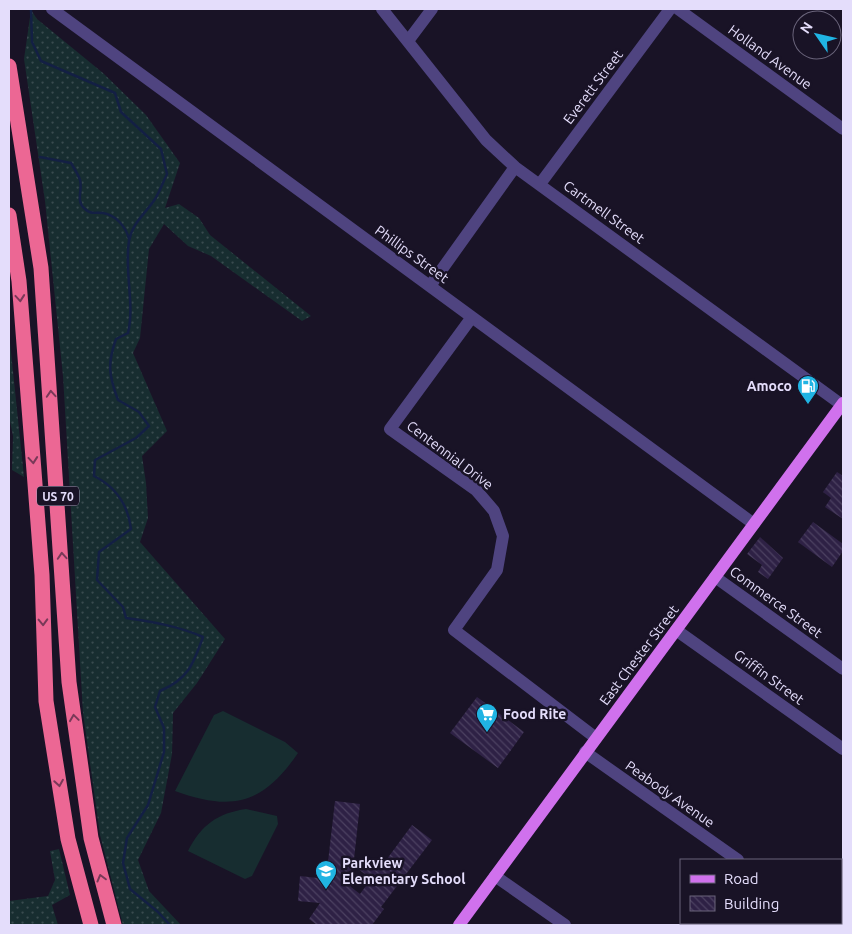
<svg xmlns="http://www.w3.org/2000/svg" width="852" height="934" viewBox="0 0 852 934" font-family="Ubuntu,sans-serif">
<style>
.grass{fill:url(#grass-dots)}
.pitch{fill:#172d30}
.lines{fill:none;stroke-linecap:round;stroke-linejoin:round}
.stream{stroke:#131f44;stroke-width:2.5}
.building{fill:url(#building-back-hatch)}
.minor{stroke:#4f4480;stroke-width:12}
.major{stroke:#d071ed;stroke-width:12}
.highway{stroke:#ec6794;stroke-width:15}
.oneway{stroke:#783958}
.labels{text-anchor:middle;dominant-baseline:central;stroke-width:5;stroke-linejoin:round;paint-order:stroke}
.shield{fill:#191326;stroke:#a7a0bb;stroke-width:1}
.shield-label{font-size:12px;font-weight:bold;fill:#e4ddfb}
.street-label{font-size:14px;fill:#e4ddfb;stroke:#191326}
.poi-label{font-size:14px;font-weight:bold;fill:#e4ddfb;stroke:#191326;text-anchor:start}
</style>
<defs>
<pattern id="grass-dots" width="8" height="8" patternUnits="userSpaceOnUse" patternTransform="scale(1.25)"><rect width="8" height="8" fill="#172d30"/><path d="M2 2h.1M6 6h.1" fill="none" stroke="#394b4f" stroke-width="1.8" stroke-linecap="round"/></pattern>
<pattern id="building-back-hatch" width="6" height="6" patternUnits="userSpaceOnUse" patternTransform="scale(1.25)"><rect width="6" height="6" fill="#2e2145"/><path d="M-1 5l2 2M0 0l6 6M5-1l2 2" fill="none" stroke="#4c4161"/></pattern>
</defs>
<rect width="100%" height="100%" fill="#191326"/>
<!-- grass -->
<path class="grass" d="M31 10 37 19 103 73 146 115 180 163 165 208 179 204 199 218 210 235 311 316 302 321 211 256 188 246 164 224 149 249 140 338 133 353 167 431 142 456 146 483 148 518 140 542 225 639 197 683 173 713 172 754 161 813 138 860 149 891 181 925H123L100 835 83 713 63 376 45 201 24 59Z
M9 333 24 477 12 470 13 436 9 416Z
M59 849 70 895 52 905 58 925H9V901L48 896 55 880 50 851Z"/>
<!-- pitch -->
<path class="pitch" d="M223 711 285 742 298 753C263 804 233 812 175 791L214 715Z
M246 809 277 816 278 824 252 876 245 879 188 851C201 825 218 813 246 809Z"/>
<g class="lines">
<!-- stream -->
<path class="stream" d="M31 10 32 42 41 61 115 93 121 112 161 149 167 174C163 182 160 191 155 199 146 213 132 223 129 241 124 271 135 304 128 333L116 339C107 364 109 376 118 400L139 412 149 426 136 438 95 460 94 476C116 487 128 505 131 529L99 552 97 580 123 607 126 618C153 622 178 626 203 637 193 665 188 679 160 691L155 707 164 728V752L148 805 127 838 123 863 130 889 158 912 170 925
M40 157 71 163C74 168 78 174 80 180 83 190 75 201 85 209 91 215 96 212 103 213 116 215 126 227 129 239"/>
</g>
<!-- building -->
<path class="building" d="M837 472 843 476V519L825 507 831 498 823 492Z
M813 522 843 544V551L832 567 798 542Z
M760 537 783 558 768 579 758 572 762 565 747 554Z
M477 697 524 732 498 768 450 733Z
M335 801 360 804 351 887 360 894 371 879 357 868 366 856 381 867 412 825 432 840 381 907 384 909 372 925H317L309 919 320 903 298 901 300 876 326 879Z"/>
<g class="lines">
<!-- minor -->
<path class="minor" d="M52 9 754 524
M382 9 486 140 515 167 842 405
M678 9 843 129
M408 41 432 9
M540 184 670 9
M430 286 515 167
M472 317 390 429 476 490 494 511 503 536 497 570 454 630 596 738
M715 577 843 669
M676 630 843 749
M585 752 738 860
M495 876 565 925
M841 880 843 877
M825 923 829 925
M807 925 809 923"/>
<!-- major -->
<path class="major" d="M459 925 843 403"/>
<!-- highway -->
<path class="highway" d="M9 66 41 268 69 682 91 838 114 925
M9 215 19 281 34 471 42 575 46 701 68 839 91 925"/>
</g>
<!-- one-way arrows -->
<defs><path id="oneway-chevron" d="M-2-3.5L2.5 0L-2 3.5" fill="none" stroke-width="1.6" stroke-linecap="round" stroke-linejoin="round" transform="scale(1.25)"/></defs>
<g class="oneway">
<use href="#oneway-chevron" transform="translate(20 298) rotate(85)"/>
<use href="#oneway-chevron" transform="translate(51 394) rotate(-94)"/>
<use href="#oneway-chevron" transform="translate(33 460) rotate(85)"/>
<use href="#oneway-chevron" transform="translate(62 556) rotate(-94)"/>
<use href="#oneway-chevron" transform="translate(43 622) rotate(88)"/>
<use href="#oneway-chevron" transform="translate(74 718) rotate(-98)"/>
<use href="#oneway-chevron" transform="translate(59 783) rotate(81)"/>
<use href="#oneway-chevron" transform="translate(101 878) rotate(-105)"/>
</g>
<!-- icons -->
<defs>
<g id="fuel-pin" transform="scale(1.125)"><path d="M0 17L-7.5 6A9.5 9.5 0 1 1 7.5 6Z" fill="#20b4e3" stroke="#191326"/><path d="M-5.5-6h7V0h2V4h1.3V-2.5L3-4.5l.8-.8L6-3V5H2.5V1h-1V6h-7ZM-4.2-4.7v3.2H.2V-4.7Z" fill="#fff"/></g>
<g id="supermarket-pin" transform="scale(1.125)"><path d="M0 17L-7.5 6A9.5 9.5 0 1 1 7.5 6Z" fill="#20b4e3" stroke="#191326"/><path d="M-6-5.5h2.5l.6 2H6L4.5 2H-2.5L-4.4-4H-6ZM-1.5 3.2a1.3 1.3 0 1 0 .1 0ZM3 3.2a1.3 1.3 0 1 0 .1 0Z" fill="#fff"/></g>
<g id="school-pin" transform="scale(1.125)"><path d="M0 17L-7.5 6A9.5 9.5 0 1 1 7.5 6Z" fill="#20b4e3" stroke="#191326"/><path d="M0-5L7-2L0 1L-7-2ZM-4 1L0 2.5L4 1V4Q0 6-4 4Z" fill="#fff"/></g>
</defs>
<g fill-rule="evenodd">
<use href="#fuel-pin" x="808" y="386"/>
<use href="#supermarket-pin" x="487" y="714"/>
<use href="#school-pin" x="326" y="871"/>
</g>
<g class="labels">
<!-- shield labels -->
<rect class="shield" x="37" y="486.5" width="42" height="19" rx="4"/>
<g class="shield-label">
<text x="58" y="496">US 70</text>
</g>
<!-- street labels -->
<g class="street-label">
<text transform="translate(770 57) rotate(36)">Holland Avenue</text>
<text transform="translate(593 87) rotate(-53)">Everett Street</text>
<text transform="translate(604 212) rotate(36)">Cartmell Street</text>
<text transform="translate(412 254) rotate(36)">Phillips Street</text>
<text transform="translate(450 455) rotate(37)">Centennial Drive</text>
<text transform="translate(776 602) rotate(36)">Commerce Street</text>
<text transform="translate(639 655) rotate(-53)">East Chester Street</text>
<text transform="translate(769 677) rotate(36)">Griffin Street</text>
<text transform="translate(670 794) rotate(35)">Peabody Avenue</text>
</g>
<!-- poi labels -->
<g class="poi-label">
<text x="792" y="386" text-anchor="end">Amoco</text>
<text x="503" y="714">Food Rite</text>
<text x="342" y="863">Parkview<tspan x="342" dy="16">Elementary School</tspan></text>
</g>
</g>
<!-- border -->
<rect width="852" height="934" fill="none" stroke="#e4ddfb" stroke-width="20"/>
<!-- legend -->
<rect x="680" y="859" width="162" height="65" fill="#191326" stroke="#6a647b"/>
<rect x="690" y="875" width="25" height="8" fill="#d071ed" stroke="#6a647b"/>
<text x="724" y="884" font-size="15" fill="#e4ddfb">Road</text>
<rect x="690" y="896" width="25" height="15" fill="url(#building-back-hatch)" stroke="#6a647b"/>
<text x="724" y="909" font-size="15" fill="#e4ddfb">Building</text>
<!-- north arrow -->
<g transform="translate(817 35) rotate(304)"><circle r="24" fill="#191326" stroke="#6a647b"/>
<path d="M0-4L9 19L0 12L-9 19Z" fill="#20b4e3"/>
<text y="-8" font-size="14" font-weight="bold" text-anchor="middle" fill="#e4ddfb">N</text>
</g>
</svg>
